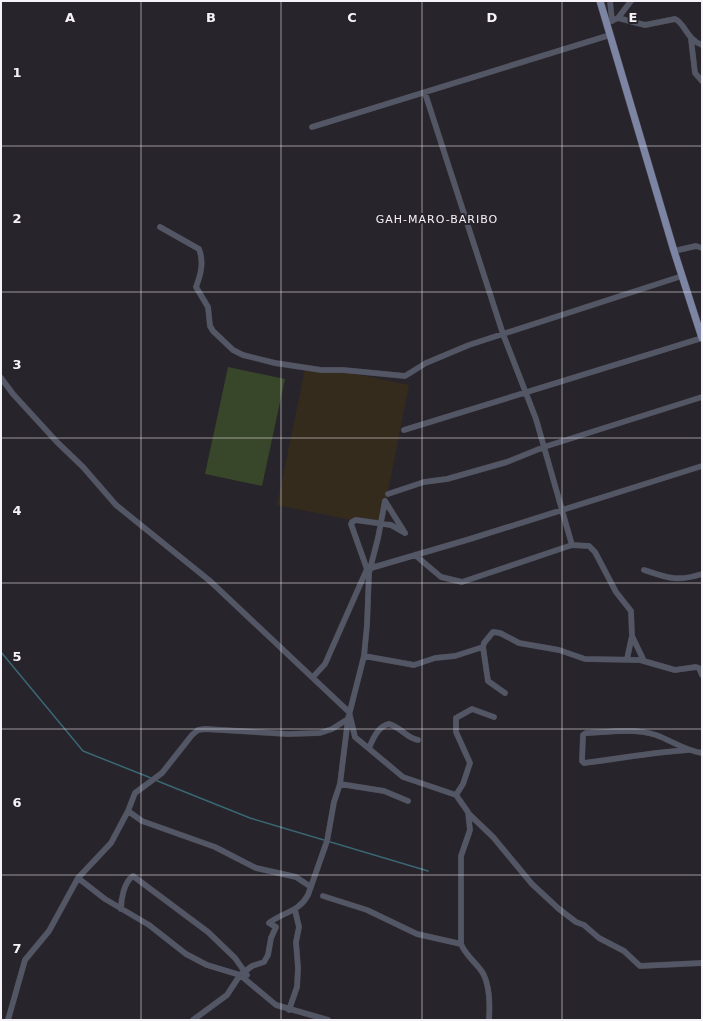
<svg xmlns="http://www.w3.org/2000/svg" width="703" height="1021" viewBox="0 0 703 1021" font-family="'DejaVu Sans',sans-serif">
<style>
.education{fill:#352b1c}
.green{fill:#38462a}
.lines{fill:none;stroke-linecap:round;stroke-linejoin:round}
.stream{stroke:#396874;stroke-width:1.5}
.minor-casing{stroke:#454148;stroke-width:6}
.major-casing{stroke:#454148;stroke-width:8}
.minor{stroke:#525665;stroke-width:5.5}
.major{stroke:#7d85a4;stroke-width:7}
.grid{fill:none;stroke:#f6f3f8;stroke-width:1;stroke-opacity:0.55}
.labels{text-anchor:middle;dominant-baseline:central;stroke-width:4;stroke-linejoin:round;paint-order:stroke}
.neighbourhood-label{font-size:11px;letter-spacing:1px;fill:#f6f3f8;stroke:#28242b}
.grid-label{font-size:13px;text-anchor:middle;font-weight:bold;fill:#f6f3f8;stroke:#28242b;stroke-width:4;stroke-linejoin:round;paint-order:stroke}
</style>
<rect width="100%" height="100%" fill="#28242b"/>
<!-- education -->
<path class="education" d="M306 364 409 385 381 526 277 505Z"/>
<!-- green -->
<path class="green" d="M228 367 285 379 262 486 205 474Z"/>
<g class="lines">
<!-- stream -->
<path class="stream" d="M1 652 83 751 151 778
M155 780 250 818 428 871"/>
<!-- minor casing -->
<g class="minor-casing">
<path id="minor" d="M610 1 612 21
M618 18 645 25 675 19C685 23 686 39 702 45
M607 23 618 18 631 1
M691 39 695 73 702 81
M425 93 503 334 536 419 572 545
M312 127 610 35
M160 227 199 249C204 262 201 274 196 287L208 307 210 326 213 331 233 350 243 355 275 363 321 370H343L405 376 426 363 469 345 682 276
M674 251 696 246 702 248
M1 378 13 394 57 442 83 467 116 505 210 581 349 712 355 737 403 777 456 795 468 812 470 830 461 856V944C465 954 473 960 480 969 490 981 490 1004 489 1020
M404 430 702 338
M388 494 424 482 447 479 507 462 544 447 702 397
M385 501 405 533
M415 555 441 577 462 582 572 545 589 546 595 552 616 592 631 611 632 636 644 661
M371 568 470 539 702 466
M644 570C667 578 677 582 702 574
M368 572 351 524 352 522 356 520 391 525 405 533
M364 656 414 665 435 658 455 656 483 647
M627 659 632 636
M313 677 325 664 367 569
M505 693 488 681 483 647 484 643 493 632 500 633 519 643 559 650 585 659 640 660 675 670 696 667 699 668 702 675
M369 748C373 739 378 726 389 724 401 727 406 738 418 740
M688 750C653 752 619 759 584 763L582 761 583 735 586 733C608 732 635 728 656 735 672 741 686 751 702 753
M340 784 384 791 408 801
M456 795 463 784 470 763 456 732V718L472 709 494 717
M128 811 142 821 215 847 256 868 296 877 311 887
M468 813 493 837 532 884 559 909 576 922 584 925 599 938 624 951 640 966 702 963
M78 878 105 899 149 925 186 954 207 965 240 975 276 1005 328 1020
M323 896 367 910 417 934 461 944
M121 909C121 899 124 882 133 876L208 932 235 958 247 975
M289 1010 297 987 298 968 296 942 299 927 295 910
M8 1020 25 960 49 931 78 878 111 843 128 811 135 793 162 773 192 735 198 730 205 729 288 734 320 733 332 729 348 719 364 656 367 625 369 573 378 538 385 501
M193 1020 227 995 240 975 252 966 264 962 268 955 271 938 276 927 269 923C283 912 299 912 308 895L327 841 334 802 340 784 348 719"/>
</g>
<!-- major casing -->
<g class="major-casing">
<path id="major" d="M600 1 674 251 702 338"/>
</g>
<!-- minor -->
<use href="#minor" class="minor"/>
<!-- major -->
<use href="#major" class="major"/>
</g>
<!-- grid -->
<path class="grid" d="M141 1V1020M281 1V1020M422 1V1020M562 1V1020M1 146H702M1 292H702M1 438H702M1 583H702M1 729H702M1 875H702"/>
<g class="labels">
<!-- neighbourhood labels -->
<g class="neighbourhood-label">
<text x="437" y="219">GAH-MARO-BARIBO</text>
</g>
</g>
<g class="grid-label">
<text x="70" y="22">A</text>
<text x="211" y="22">B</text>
<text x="352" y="22">C</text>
<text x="492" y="22">D</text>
<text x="633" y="22">E</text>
<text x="17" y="77">1</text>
<text x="17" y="223">2</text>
<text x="17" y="369">3</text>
<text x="17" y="515">4</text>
<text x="17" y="661">5</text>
<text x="17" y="807">6</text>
<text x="17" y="953">7</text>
</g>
<!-- border -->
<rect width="703" height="1021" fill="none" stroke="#f6f3f8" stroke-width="4"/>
</svg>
